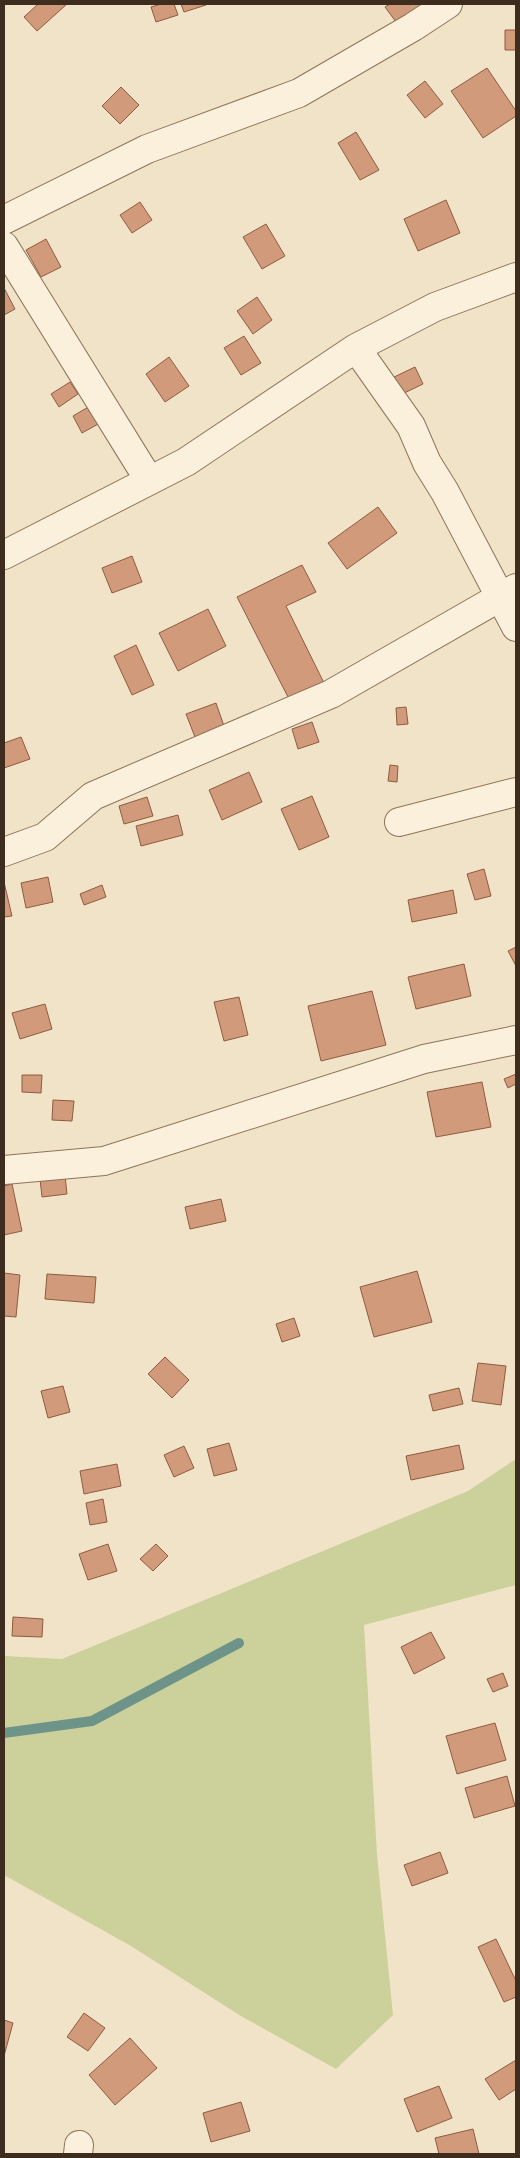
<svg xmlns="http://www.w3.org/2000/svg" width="520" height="2158" viewBox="0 0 520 2158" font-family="'Source Serif 4',serif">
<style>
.green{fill:#ccd09a}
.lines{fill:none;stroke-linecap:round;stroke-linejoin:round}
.stream{stroke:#6e9489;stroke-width:10}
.building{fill:#d19b7b;stroke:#8f5b3f}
.street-casing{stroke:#8e745b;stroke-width:30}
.street{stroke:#fbf0db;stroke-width:28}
</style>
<rect width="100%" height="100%" fill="#f1e3c7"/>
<!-- green -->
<path class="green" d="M516 1459V1585L364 1625 377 1855 393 2015 336 2069 241 2016 131 1946 4 1875V1656L62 1659 468 1491Z"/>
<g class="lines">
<!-- stream -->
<path class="stream" d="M4 1733 92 1721 239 1643"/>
</g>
<!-- building -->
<path class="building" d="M38 4H67L37 31 24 17Z
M161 4H174L178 15 156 22 151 7Z
M181 4H205L206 5 184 12Z
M390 4H432L399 26 385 7Z
M505 30H516V50H505Z
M487 68 516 111V116L483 138 451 91Z
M425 81 443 104 425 118 407 95Z
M121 87 139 105 120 124 102 106Z
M356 132 379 170 360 180 338 143Z
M446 200 460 233 418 251 404 219Z
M140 202 152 220 132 233 120 215Z
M266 224 285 256 262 269 243 237Z
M46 239 61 267 41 277 26 250Z
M4 288 15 309 4 315Z
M257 297 272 320 253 334 237 311Z
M244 336 261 363 241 375 224 348Z
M169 357 189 386 165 402 146 374Z
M415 367 423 384 398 396 390 379Z
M70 382 78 394 59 407 51 394Z
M90 406 100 423 82 433 73 416Z
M378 507 397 533 347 569 328 543Z
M132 556 142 582 112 593 102 568Z
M302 565 316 592 286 606 324 683 289 699 237 597Z
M208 609 226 646 178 671 159 633Z
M136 645 154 685 132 695 114 656Z
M216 703 224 726 195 737 186 714Z
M406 707 408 724 397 725 396 708Z
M312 722 319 742 298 749 292 729Z
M21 737 30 759 4 768V743Z
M390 765 398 766 397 782 388 781Z
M249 772 262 802 222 820 209 790Z
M312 796 329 837 299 850 281 809Z
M147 797 153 816 124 824 119 806Z
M178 815 183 835 141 846 136 826Z
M484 869 491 896 475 900 467 874Z
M48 877 53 902 26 908 21 883Z
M4 882 12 916 4 917Z
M102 885 106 897 84 905 80 894Z
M453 890 457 913 412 922 408 900Z
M516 947V966L508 951Z
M464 964 471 996 416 1009 408 977Z
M372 991 386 1045 321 1061 308 1006Z
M239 997 248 1035 224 1041 214 1002Z
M45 1004 52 1029 20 1039 12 1013Z
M516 1074V1084L508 1088 504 1079Z
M22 1075H42L41 1093 22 1092Z
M482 1082 491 1127 436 1137 427 1092Z
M53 1100 74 1101 72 1121 52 1120Z
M65 1176 67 1194 42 1197 40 1179Z
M12 1184 22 1231 4 1235V1186Z
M221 1199 226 1221 190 1229 185 1207Z
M417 1271 432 1322 374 1337 360 1287Z
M4 1273 20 1275 16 1317 4 1316Z
M47 1274 96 1277 94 1303 45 1299Z
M294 1318 300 1336 282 1342 276 1324Z
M165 1357 189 1380 172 1398 148 1374Z
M478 1363 506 1366 501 1405 472 1401Z
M63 1386 70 1412 48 1418 41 1391Z
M459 1388 463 1404 433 1411 429 1395Z
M229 1443 237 1470 214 1476 207 1449Z
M459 1445 464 1469 411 1480 406 1456Z
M184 1446 194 1468 174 1477 164 1455Z
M117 1464 121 1486 84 1494 80 1471Z
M103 1499 107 1522 90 1525 86 1503Z
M108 1544 117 1571 88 1580 79 1554Z
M156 1544 168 1556 153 1571 140 1559Z
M13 1617 43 1619 42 1637 12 1636Z
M431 1632 445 1658 414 1674 401 1647Z
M503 1673 508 1686 493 1692 487 1679Z
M495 1723 506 1760 457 1774 446 1736Z
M507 1776 515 1806 474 1818 465 1788Z
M440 1852 448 1873 412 1886 404 1865Z
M496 1939 516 1981V1997L504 2002 478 1947Z
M84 2013 105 2028 88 2051 67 2037Z
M4 2020 13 2023 4 2056Z
M130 2038 157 2068 115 2105 89 2075Z
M516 2060V2089L499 2100 485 2079Z
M439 2086 452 2118 417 2132 404 2099Z
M241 2102 250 2131 211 2142 203 2113Z
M473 2129 479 2154H439L435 2138Z"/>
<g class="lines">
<!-- street casing -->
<g class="street-casing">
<path id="street" d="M4 220 147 149 299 93 413 27 448 4
M4 246 149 480
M356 348 411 426 427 463 445 492 516 627
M4 555 186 462 356 348 435 307 516 277
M399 822 516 792
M4 852 45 837 93 796 331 694 516 588
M4 1170 104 1161 424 1059 516 1040
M78 2154 79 2145"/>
</g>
<!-- street -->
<use href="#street" class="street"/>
</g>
<!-- border -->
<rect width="520" height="2158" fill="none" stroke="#3e2d1f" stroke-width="10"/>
</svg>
